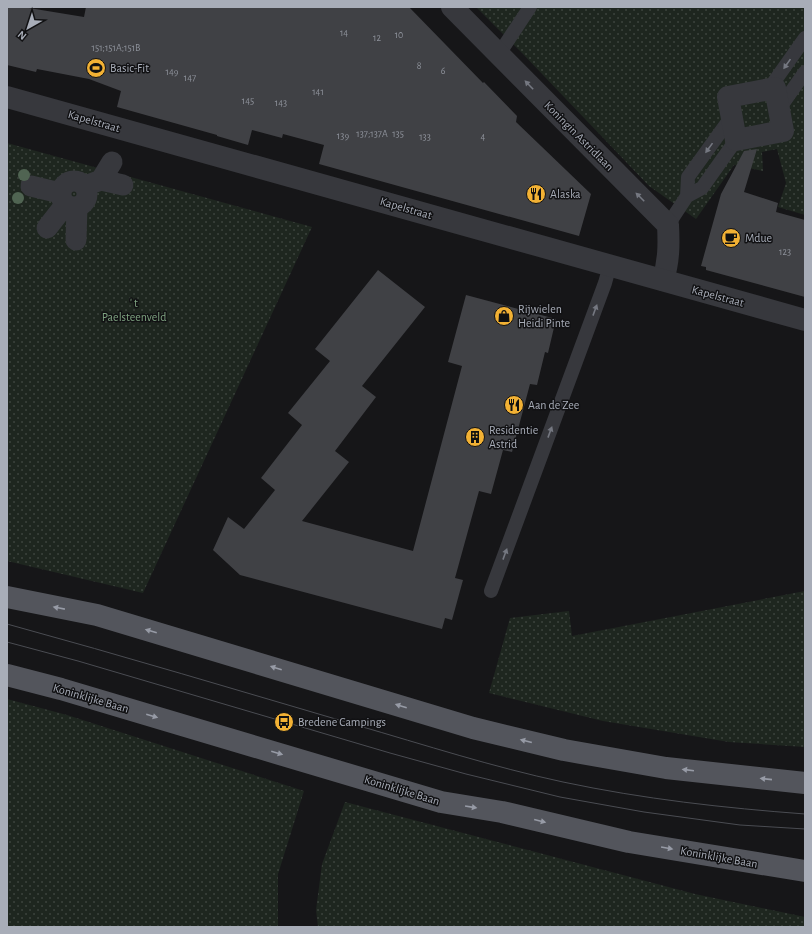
<svg xmlns="http://www.w3.org/2000/svg" width="812" height="934" viewBox="0 0 812 934" font-family="'Alegreya Sans',sans-serif">
<style>
.grass{fill:url(#grass-dots)}
.building{fill:#404145}
.lines{fill:none;stroke-linecap:round;stroke-linejoin:round}
.service{stroke:#37383d;stroke-width:14}
.pedestrian{stroke:#37383d;stroke-width:21}
.minor{stroke:#37383d;stroke-width:22}
.tertiary{stroke:#37383d;stroke-width:22}
.primary{stroke:#53555c;stroke-width:22}
.tram{stroke:#4a4c52;stroke-width:1}
.tree{fill:#506452}
.oneway{fill:#757881}
.oneway2{fill:#979ba6}
.labels{text-anchor:middle;dominant-baseline:central;stroke-width:3;stroke-linejoin:round;paint-order:stroke}
.number-label{font-size:10px;fill:#8e929b}
.poi-label{font-size:12px;fill:#a8adb8;stroke:#111113;text-anchor:start}
.street-label{font-size:12px;fill:#a8adb8;stroke:#111113}
.park-label{font-size:12px;fill:#7fa381;stroke:#111113}
</style>
<defs>
<pattern id="grass-dots" width="8" height="8" patternUnits="userSpaceOnUse"><rect width="8" height="8" fill="#1e261f"/><path d="M2 2h.1M6 6h.1" fill="none" stroke="#3c433d" stroke-width="1.8" stroke-linecap="round"/></pattern>
</defs>
<rect width="100%" height="100%" fill="#161618"/>
<!-- grass -->
<path class="grass" d="M476 7H805V215L778 207 786 183 777 149 762 152 763 171 734 165 696 219 649 186 522 53Z
M7 143 312 227 143 593 7 561Z
M805 591V747L729 742 603 721 489 693 510 618 569 611 572 636Z
M7 699 67 715 304 791 278 874V927H7Z
M345 802 695 894 805 917V927H318L316 910 322 864Z"/>
<!-- building -->
<path class="building" d="M7 7H23L84 17 86 7H409L483 83 484 82 517 116 516 122 591 194 579 236 319 164 324 145 283 134 282 138 252 130 248 145 217 136V135L117 107 121 91 89 79 37 69 36 72 7 65Z
M757 149 744 192 778 203 776 212 805 220V297L706 270V267L701 266 721 194 744 151Z
M378 270 425 307 362 386 376 397 335 451 349 462 302 521 413 551 462 366 448 362 466 295 556 319 548 353 545 352 537 385 530 384 512 452 503 450 491 494 479 491 455 578 463 580 452 620 445 618 442 629 240 575 213 550 228 517 244 529 275 490 261 478 302 425 288 413 330 361 315 349Z"/>
<g class="lines">
<!-- service -->
<path class="service" d="M499 54 530 7
M769 89 805 38
M779 109 805 72
M687 196 688 177 732 116
M668 225 687 196 702 188 736 140
M491 591 605 283 610 265"/>
<!-- pedestrian -->
<path class="pedestrian" d="M101 180 123 185
M61 194a13 13 0 1 1 26 0a13 13 0 1 1-26 0Z
M31 186 60 193
M85 186 101 180 112 162
M47 228 65 205
M76 240 77 207"/>
<!-- minor -->
<path class="minor" d="M452 7 668 225C669 244 669 261 663 280
M775 88 783 131 736 140 728 97Z"/>
<!-- tertiary -->
<path class="tertiary" d="M7 97 805 320"/>
<!-- primary -->
<path class="primary" d="M7 597 97 615 473 728 564 750 666 768 805 783
M7 675 61 689 441 802 502 812 629 842 805 871"/>
<!-- tram -->
<path class="tram" d="M7 624C124 656 240 691 356 725 425 745 493 767 563 782 643 799 724 808 805 814
M7 642 78 661 390 753 466 774 560 797 644 812 740 825 805 829"/>
</g>
<!-- trees -->
<g class="tree">
<circle cx="24" cy="175" r="6"/>
<circle cx="18" cy="198" r="6"/>
</g>
<!-- one-way arrows -->
<defs><path id="oneway-solid" d="M-6-.8H1V-3.2L6.5 0L1 3.2V.8H-6Z"/></defs>
<g class="oneway">
<use href="#oneway-solid" transform="translate(787 64) rotate(125)"/>
<use href="#oneway-solid" transform="translate(529 85) rotate(-134)"/>
<use href="#oneway-solid" transform="translate(709 148) rotate(126)"/>
<use href="#oneway-solid" transform="translate(640 197) rotate(-135)"/>
<use href="#oneway-solid" transform="translate(595 310) rotate(-70)"/>
<use href="#oneway-solid" transform="translate(550 432) rotate(-70)"/>
<use href="#oneway-solid" transform="translate(505 554) rotate(-70)"/>
</g>
<g class="oneway2">
<use href="#oneway-solid" transform="translate(59 608) rotate(-169)"/>
<use href="#oneway-solid" transform="translate(151 631) rotate(-164)"/>
<use href="#oneway-solid" transform="translate(276 668) rotate(-163)"/>
<use href="#oneway-solid" transform="translate(401 706) rotate(-163)"/>
<use href="#oneway-solid" transform="translate(152 716) rotate(16)"/>
<use href="#oneway-solid" transform="translate(526 741) rotate(-166)"/>
<use href="#oneway-solid" transform="translate(277 753) rotate(16)"/>
<use href="#oneway-solid" transform="translate(688 770) rotate(-173)"/>
<use href="#oneway-solid" transform="translate(766 779) rotate(-174)"/>
<use href="#oneway-solid" transform="translate(471 807) rotate(9)"/>
<use href="#oneway-solid" transform="translate(540 821) rotate(14)"/>
<use href="#oneway-solid" transform="translate(667 848) rotate(10)"/>
</g>
<!-- icons -->
<defs>
<g id="stadium-disc" transform="scale(1)"><circle r="9.5" fill="#f2b134" stroke="#111113"/><path d="M0-5a6.5 5 0 1 0 0 10a6.5 5 0 1 0 0-10ZM-3.5-1.8h7v3.6h-7Z" fill="#111"/></g>
<g id="restaurant-disc" transform="scale(1)"><circle r="9.5" fill="#f2b134" stroke="#111113"/><path d="M-5-6h1v4h1v-4h1v4h1v-4h1v5L-1.5 .5V6h-2V.5L-5-1ZM5-6V6H3V1.5H1.5Q1.5-4 5-6Z" fill="#111"/></g>
<g id="cafe-disc" transform="scale(1)"><circle r="9.5" fill="#f2b134" stroke="#111113"/><path d="M-5.5-4.5H6V0H3Q3 3.5 0 3.5H-2.5Q-5.5 3.5-5.5 0ZM3-3.2v2h1.7v-2ZM-6 4.5H4V6H-6Z" fill="#111"/></g>
<g id="shop-disc" transform="scale(1)"><circle r="9.5" fill="#f2b134" stroke="#111113"/><path d="M-5-2.5h2.3a2.7 3.5 0 0 1 5.4 0H5L5.5 6h-11ZM-1.5-2.5h3a1.5 2.3 0 0 0-3 0Z" fill="#111"/></g>
<g id="building-disc" transform="scale(1)"><circle r="9.5" fill="#f2b134" stroke="#111113"/><path d="M-4-6H4V6H1V3H-1V6H-4ZM-2.5-4.3h1.7v1.8h-1.7ZM.8-4.3h1.7v1.8H.8ZM-2.5-1h1.7V.8h-1.7ZM.8-1h1.7V.8H.8Z" fill="#111"/></g>
<g id="bus-disc" transform="scale(1)"><circle r="9.5" fill="#f2b134" stroke="#111113"/><path d="M-5-6H5V4H4V6H2V4H-2V6H-4V4H-5ZM-3.5-4V0h7V-4ZM-3.5 1.2v1.5H-2V1.2ZM2 1.2v1.5H3.5V1.2Z" fill="#111"/></g>
</defs>
<g fill-rule="evenodd">
<use href="#stadium-disc" x="96" y="68"/>
<use href="#restaurant-disc" x="536" y="194"/>
<use href="#cafe-disc" x="731" y="238"/>
<use href="#shop-disc" x="504" y="316"/>
<use href="#restaurant-disc" x="514" y="405"/>
<use href="#building-disc" x="475" y="437"/>
<use href="#bus-disc" x="284" y="722"/>
</g>
<g class="labels">
<!-- number labels -->
<g class="number-label">
<text x="344" y="33">14</text>
<text x="399" y="35">10</text>
<text x="377" y="38">12</text>
<text x="116" y="48">151;151A;151B</text>
<text x="419" y="66">8</text>
<text x="443" y="71">6</text>
<text x="172" y="72">149</text>
<text x="190" y="78">147</text>
<text x="318" y="92">141</text>
<text x="248" y="101">145</text>
<text x="281" y="103">143</text>
<text x="372" y="134">137;137A</text>
<text x="398" y="134">135</text>
<text x="343" y="136">139</text>
<text x="425" y="137">133</text>
<text x="483" y="137">4</text>
<text x="785" y="252">123</text>
</g>
<!-- poi labels -->
<g class="poi-label">
<text x="110" y="68">Basic-Fit</text>
<text x="550" y="194">Alaska</text>
<text x="745" y="238">Mdue</text>
<text x="518" y="309">Rijwielen<tspan x="518" dy="14">Heidi Pinte</tspan></text>
<text x="528" y="405">Aan de Zee</text>
<text x="489" y="430">Residentie<tspan x="489" dy="14">Astrid</tspan></text>
<text x="298" y="722">Bredene Campings</text>
</g>
<!-- street labels -->
<g class="street-label">
<text transform="translate(94 121) rotate(16)">Kapelstraat</text>
<text transform="translate(579 136) rotate(45)">Koningin Astridlaan</text>
<text transform="translate(406 208) rotate(16)">Kapelstraat</text>
<text transform="translate(718 296) rotate(15)">Kapelstraat</text>
<text transform="translate(91 698) rotate(16)">Koninklijke Baan</text>
<text transform="translate(402 790) rotate(17)">Koninklijke Baan</text>
<text transform="translate(719 857) rotate(10)">Koninklijke Baan</text>
</g>
<!-- park labels -->
<g class="park-label">
<text x="134" y="303">' t<tspan x="134" dy="14">Paelsteenveld</tspan></text>
</g>
</g>
<!-- border -->
<rect width="812" height="934" fill="none" stroke="#a8adb8" stroke-width="16"/>
<!-- north arrow -->
<g transform="translate(28 28) rotate(219)" stroke="#111113" stroke-width="3" paint-order="stroke">
<path d="M0-3L7 15L0 10L-7 15Z" fill="#a8adb8"/>
<text y="-6" font-size="11" font-weight="bold" text-anchor="middle" fill="#a8adb8">N</text>
</g>
</svg>
